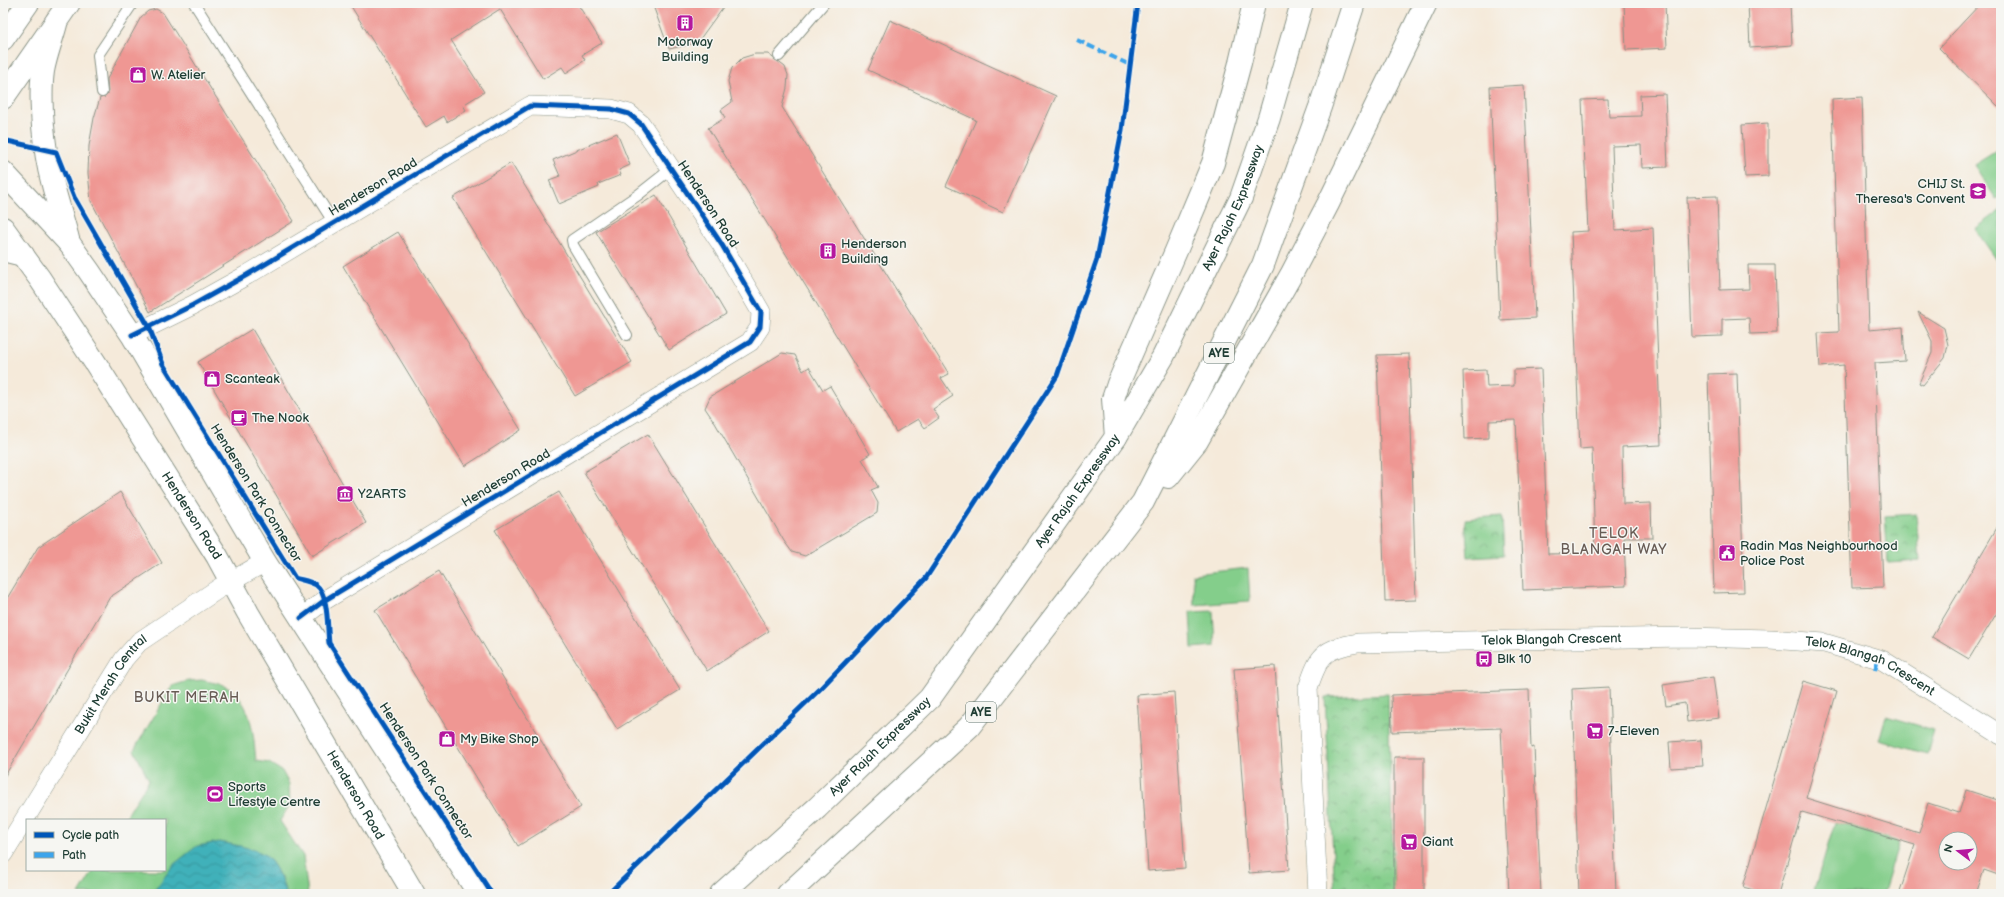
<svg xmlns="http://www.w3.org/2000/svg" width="2004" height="897" viewBox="0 0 2004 897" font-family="'Balsamiq Sans',sans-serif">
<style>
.park{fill:url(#park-crowns);stroke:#528660}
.garden{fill:#84ce8b;stroke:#528660}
.water{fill:url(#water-waves);stroke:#307777}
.building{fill:#ef9793;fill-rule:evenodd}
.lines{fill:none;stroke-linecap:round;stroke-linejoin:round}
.lane-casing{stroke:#8a9487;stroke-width:12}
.street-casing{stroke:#8a9487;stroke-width:20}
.secondary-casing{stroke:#8a9487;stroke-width:24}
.primary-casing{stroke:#8a9487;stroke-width:24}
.highway-casing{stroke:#8a9487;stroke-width:24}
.lane{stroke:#fff;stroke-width:10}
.street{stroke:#fff;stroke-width:19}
.secondary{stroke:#fff;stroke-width:22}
.primary{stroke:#fff;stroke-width:22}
.highway{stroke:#fff;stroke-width:22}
.quiet{stroke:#3da4eb;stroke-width:4;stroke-dasharray:8 4;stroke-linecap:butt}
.cycleway-casing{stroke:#f6f6f2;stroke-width:8}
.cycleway{stroke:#0057b8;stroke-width:5}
.labels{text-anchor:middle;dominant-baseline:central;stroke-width:3;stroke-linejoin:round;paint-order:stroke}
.shield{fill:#f6f6f2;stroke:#60746d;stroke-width:1}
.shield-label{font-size:12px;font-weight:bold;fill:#1f3d34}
.poi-label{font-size:13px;fill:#1f3d34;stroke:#f6f6f2;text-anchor:start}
.street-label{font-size:13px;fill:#1f3d34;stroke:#f6f6f2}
.neighbourhood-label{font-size:14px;letter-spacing:1px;fill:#685c55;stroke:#f6f6f2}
</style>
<defs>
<pattern id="park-crowns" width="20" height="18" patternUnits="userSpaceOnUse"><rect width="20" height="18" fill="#84ce8b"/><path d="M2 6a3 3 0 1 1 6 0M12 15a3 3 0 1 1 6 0" fill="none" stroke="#6ba872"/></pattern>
<pattern id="water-waves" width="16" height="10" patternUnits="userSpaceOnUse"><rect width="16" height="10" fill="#41b1ba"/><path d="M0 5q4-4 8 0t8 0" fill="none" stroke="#369198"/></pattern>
</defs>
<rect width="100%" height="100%" fill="#f6f6f2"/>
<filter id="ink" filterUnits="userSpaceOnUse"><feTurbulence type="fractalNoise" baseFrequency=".025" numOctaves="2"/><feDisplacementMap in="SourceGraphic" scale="8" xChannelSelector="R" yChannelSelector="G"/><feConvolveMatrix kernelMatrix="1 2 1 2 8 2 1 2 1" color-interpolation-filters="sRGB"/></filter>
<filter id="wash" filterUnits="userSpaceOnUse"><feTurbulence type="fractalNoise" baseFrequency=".012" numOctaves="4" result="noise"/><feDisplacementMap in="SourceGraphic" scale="16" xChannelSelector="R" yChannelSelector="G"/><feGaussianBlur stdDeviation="0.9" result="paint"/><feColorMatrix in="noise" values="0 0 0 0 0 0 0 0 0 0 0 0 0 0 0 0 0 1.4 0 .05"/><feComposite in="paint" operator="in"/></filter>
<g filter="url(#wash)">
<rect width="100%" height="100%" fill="#f5eada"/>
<!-- park -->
<path class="park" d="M1916 514 1920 561 1888 563 1885 516Z
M1502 516 1504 555 1468 557 1465 519Z
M1388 694 1394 894H1335L1325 697Z"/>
<!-- garden -->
<path class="garden" d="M2001 148V196L1996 199 1974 165Z
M2001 210V266L1975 229Z
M1248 568 1250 601 1194 605 1193 574Z
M1213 611 1215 646 1192 648 1190 612Z
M202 680C209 682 217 683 223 685 253 700 253 733 256 761L269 763 282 771 289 784 290 804 280 821 303 856 308 894H286L281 877 154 891 158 894H79L94 870H165V820H124L149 780 134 750 172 686 188 681Z
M1886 716 1934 730 1927 754 1879 740Z
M1835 822 1899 842 1883 894H1813Z"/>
<!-- water -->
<path class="water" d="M219 842C231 844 255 848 265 855 276 864 282 881 286 894H158L154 891 174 864 197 846Z"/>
<g id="blocks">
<!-- building -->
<path class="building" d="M349 3H577L602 43 582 55 585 60 566 73 562 67 543 79 500 9 451 40 484 92 463 105 466 110 447 122 444 116 426 127Z
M652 3H726L697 43 669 49Z
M1624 3H1665L1667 48 1626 50Z
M1748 3H1790L1792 45 1750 48Z
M1981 3H2001V109L1939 48Z
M156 9 163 13 294 221 150 312 91 201 88 173 89 146 94 118 100 98 105 97 108 94 107 79 141 17 148 11Z
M890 20 1056 96 1003 212 946 186 976 120 868 70Z
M755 54H768L785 67 788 75 787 88 782 107 949 374 941 378 953 396 933 409 939 418 925 428 918 419 896 432 708 128 725 118 721 110 732 102 728 81 732 68 742 58Z
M1524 85 1535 318 1500 320 1490 87Z
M1665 94 1668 167 1642 168 1641 145 1612 146 1615 230 1653 228 1661 445 1622 447 1623 504 1651 503 1652 538H1624L1626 586 1523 590 1516 420 1489 421V438L1465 439 1463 371 1486 370 1487 387 1514 386V370L1541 369 1548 554 1595 553 1592 448 1580 449 1571 232 1588 231 1582 100 1608 99 1609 117 1641 116 1640 95Z
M1862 97 1869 330 1903 327 1905 361 1875 363 1883 587 1852 588 1844 365 1820 367 1818 333 1839 332 1832 99Z
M1768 123V176L1745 177 1742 125Z
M617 133 630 165 619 170 621 175 598 184 599 187 559 204 549 180 560 176 553 160Z
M511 163 632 362 575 396 453 198Z
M656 195 726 314 669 350 596 232Z
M1717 196 1720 290 1749 289 1748 265H1775L1777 333 1750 334 1749 318 1722 319V336L1692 337 1687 197Z
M398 232 521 430 465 466 343 266Z
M1918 312 1944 328 1948 345 1945 358 1923 385 1919 383 1932 353V341Z
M252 329 366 523 312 556 198 362Z
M782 353 795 355 803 371 809 367 823 390 830 386 870 454 862 459 878 487 871 490 878 503 877 513 805 556 792 552 784 541 715 423 705 408 710 397Z
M1409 354 1416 600 1385 601 1377 355Z
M1737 373 1744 592 1714 593 1708 374Z
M648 434 769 631 707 671 584 472Z
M120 492 162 563 110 597 3 779V605L38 547Z
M559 492 680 690 617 729 495 530Z
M2001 521V606L1969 659 1932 637Z
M439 571 581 807 518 846 375 610Z
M1275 666 1289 870 1249 873 1234 669Z
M1713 677 1719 718 1687 722 1685 703 1666 706 1663 685Z
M1803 681 1837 691 1806 798 1919 833 1928 803 1959 813 1966 790 2001 801V876L1984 870 1976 894H1899L1915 845 1802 812 1778 894H1768L1743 887ZM1946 839H1970V863H1946Z
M1609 687 1616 894H1579L1572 689Z
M1529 690 1531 748 1534 747 1541 894H1509L1501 728 1392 732 1391 695Z
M1174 692 1185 868 1148 871 1137 695Z
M1701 740 1703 766 1671 768 1669 742Z
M1394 757H1424V894H1394Z"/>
</g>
</g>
<g filter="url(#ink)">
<use href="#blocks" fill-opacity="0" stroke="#8a9487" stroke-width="1"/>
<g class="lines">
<!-- lane casing -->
<g class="lane-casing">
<path id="lane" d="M194 3 334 223
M779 56 824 3
M102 92 98 55 133 3
M627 335 573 245 572 240 638 195 671 169"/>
</g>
<!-- street casing -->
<g class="street-casing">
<g id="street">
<path d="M132 335 193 305 247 275 530 106 611 109 629 114 641 124 722 245 761 312 760 327 750 342 325 600 301 618"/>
<path id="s1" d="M3 854 124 659 139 642 221 587 265 562"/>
<path id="s2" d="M1318 894 1308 688C1319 655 1323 649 1358 643L1686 637 1770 639 1824 643 1882 660 2001 735"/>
</g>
</g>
<!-- secondary casing -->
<g class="secondary-casing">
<g id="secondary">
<path d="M3 172 69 243 89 271 132 335 265 562 479 894"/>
<path id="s3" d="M3 228 40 279 96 364 217 556 248 613 414 894"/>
</g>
</g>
<!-- primary casing -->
<g class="primary-casing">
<path id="primary" d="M57 20C53 37 46 54 43 71 39 100 44 152 52 181 57 202 64 222 69 243
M3 39 28 3
M3 98 69 3
M3 250 23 255"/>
</g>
<!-- highway casing -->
<g class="highway-casing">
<g id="highway">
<path d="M1116 437 1113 399 1118 384 1176 251 1213 163 1240 63 1254 3"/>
<path d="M1168 477 1197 441 1291 275 1328 204 1426 3"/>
<path id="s4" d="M721 894 817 808 930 698 1116 437 1163 357 1241 198 1269 118 1302 3"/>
<path d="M788 894 969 727 1143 502 1263 265 1320 107 1354 3"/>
</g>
</g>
<!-- lane -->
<use href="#lane" class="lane"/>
<!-- street -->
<use href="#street" class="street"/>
<!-- secondary -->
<use href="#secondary" class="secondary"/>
<!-- primary -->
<use href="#primary" class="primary"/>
<!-- highway -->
<use href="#highway" class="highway"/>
<!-- quiet -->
<path class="quiet" d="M1077 40 1130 65
M1875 670 1878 659"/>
<!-- cycleway casing -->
<g class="cycleway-casing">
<path id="cycleway" d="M3 140 56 152 74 197 149 327 163 364 295 578C301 580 310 581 316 585 329 594 327 628 329 643L492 894
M132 335 193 305 247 275 530 106 611 109 629 114 641 124 722 245 761 312 760 327 750 342 325 600 301 618
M608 894 820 689 926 578 1057 376 1097 259 1122 130 1138 3"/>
</g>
<!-- cycleway -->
<use href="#cycleway" class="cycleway"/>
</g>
</g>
<!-- icons -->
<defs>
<g id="building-square" transform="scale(0.9)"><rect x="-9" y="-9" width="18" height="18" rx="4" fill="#b5179e" stroke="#f6f6f2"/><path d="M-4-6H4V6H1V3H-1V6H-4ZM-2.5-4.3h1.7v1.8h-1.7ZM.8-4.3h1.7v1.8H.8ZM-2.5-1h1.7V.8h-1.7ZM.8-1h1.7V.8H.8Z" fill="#fff"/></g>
<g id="shop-square" transform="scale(0.9)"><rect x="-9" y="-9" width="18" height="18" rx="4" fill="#b5179e" stroke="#f6f6f2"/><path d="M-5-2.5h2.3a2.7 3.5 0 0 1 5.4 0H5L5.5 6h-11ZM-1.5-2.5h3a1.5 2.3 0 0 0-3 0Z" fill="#fff"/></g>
<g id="school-square" transform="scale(0.9)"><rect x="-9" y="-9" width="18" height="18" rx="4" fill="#b5179e" stroke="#f6f6f2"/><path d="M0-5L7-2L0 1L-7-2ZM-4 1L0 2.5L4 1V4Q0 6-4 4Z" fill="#fff"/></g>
<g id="cafe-square" transform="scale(0.9)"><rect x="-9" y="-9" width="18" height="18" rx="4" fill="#b5179e" stroke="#f6f6f2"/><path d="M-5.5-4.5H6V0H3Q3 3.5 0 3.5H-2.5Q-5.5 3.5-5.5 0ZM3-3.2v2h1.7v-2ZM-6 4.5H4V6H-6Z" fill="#fff"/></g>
<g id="museum-square" transform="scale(0.9)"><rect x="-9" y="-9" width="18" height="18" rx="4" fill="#b5179e" stroke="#f6f6f2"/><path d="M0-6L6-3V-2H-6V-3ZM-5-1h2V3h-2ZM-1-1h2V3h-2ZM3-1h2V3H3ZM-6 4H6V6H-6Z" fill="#fff"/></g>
<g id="civic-square" transform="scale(0.9)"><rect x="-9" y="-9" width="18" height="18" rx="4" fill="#b5179e" stroke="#f6f6f2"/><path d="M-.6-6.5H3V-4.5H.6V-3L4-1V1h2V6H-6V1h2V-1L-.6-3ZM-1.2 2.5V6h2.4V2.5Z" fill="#fff"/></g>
<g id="bus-square" transform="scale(0.9)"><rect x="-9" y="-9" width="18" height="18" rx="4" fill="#b5179e" stroke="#f6f6f2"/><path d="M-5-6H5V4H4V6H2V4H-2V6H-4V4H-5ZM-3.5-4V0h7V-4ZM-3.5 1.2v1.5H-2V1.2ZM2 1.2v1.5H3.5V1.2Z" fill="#fff"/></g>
<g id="supermarket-square" transform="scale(0.9)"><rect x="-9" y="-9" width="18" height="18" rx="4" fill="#b5179e" stroke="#f6f6f2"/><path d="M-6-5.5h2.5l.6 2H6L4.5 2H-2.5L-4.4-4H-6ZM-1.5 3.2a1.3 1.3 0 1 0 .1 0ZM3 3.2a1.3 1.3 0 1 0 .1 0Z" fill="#fff"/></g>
<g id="stadium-square" transform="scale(0.9)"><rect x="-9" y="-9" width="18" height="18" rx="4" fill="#b5179e" stroke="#f6f6f2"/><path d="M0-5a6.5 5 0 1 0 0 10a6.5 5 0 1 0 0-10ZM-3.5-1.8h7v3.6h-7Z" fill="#fff"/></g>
</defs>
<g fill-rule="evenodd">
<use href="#building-square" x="685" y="23"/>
<use href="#shop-square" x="138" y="75"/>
<use href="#school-square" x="1978" y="191"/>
<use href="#building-square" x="828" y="251"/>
<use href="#shop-square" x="212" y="379"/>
<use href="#cafe-square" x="239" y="418"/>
<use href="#museum-square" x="345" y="494"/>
<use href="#civic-square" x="1727" y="553"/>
<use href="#bus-square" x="1484" y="659"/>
<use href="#supermarket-square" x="1595" y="731"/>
<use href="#shop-square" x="447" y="739"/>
<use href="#stadium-square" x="215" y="794"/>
<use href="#supermarket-square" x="1409" y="842"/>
</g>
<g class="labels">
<!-- shield labels -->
<g class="shield">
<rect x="1204" y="343" width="30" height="20" rx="3"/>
<rect x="966" y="702" width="30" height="20" rx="3"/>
</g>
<g class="shield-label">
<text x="1219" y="353">AYE</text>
<text x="981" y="712">AYE</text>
</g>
<!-- poi labels -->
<g class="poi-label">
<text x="685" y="42" text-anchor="middle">Motorway<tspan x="685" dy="15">Building</tspan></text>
<text x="151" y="75">W. Atelier</text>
<text x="1965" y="184" text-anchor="end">CHIJ St.<tspan x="1965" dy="15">Theresa's Convent</tspan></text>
<text x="841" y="244">Henderson<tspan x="841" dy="15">Building</tspan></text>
<text x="225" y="379">Scanteak</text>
<text x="252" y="418">The Nook</text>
<text x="358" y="494">Y2ARTS</text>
<text x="1740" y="546">Radin Mas Neighbourhood<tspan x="1740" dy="15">Police Post</tspan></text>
<text x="1497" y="659">Blk 10</text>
<text x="1608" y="731">7-Eleven</text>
<text x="460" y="739">My Bike Shop</text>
<text x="228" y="787">Sports<tspan x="228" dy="15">Lifestyle Centre</tspan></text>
<text x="1422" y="842">Giant</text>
</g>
<!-- street labels -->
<g class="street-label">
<text transform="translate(373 187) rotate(-31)">Henderson Road</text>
<text transform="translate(708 204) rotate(57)">Henderson Road</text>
<text stroke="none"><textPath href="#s4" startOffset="865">Ayer Rajah Expressway</textPath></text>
<text transform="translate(506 478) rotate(-31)">Henderson Road</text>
<text stroke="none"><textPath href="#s4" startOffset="541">Ayer Rajah Expressway</textPath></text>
<text transform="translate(256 493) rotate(58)">Henderson Park Connector</text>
<text stroke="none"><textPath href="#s3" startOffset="344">Henderson Road</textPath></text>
<text stroke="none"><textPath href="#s2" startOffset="473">Telok Blangah Crescent</textPath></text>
<text stroke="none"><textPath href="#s2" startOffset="797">Telok Blangah Crescent</textPath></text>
<text stroke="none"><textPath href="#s1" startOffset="201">Bukit Merah Central</textPath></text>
<text stroke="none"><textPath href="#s4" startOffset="217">Ayer Rajah Expressway</textPath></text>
<text transform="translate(426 771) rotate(57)">Henderson Park Connector</text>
<text stroke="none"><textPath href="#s3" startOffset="668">Henderson Road</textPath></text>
</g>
<!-- neighbourhood labels -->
<g class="neighbourhood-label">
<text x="1614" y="533">TELOK<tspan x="1614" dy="16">BLANGAH WAY</tspan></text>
<text x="187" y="697">BUKIT MERAH</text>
</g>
</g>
<!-- margin -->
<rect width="2004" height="897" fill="none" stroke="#f6f6f2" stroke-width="16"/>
<!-- legend -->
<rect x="26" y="819" width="140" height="52" fill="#f6f6f2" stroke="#a0aca6"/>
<rect x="34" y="832" width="20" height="6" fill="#0057b8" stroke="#a0aca6"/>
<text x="62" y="839" font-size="12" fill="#1f3d34">Cycle path</text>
<rect x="34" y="852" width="20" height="6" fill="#3da4eb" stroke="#a0aca6"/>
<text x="62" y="859" font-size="12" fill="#1f3d34">Path</text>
<!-- north arrow -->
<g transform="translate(1958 851) rotate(286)"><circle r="19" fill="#f6f6f2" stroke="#a0aca6"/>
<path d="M0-3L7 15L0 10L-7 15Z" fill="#b5179e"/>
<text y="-6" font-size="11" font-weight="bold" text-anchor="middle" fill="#1f3d34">N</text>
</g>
</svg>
